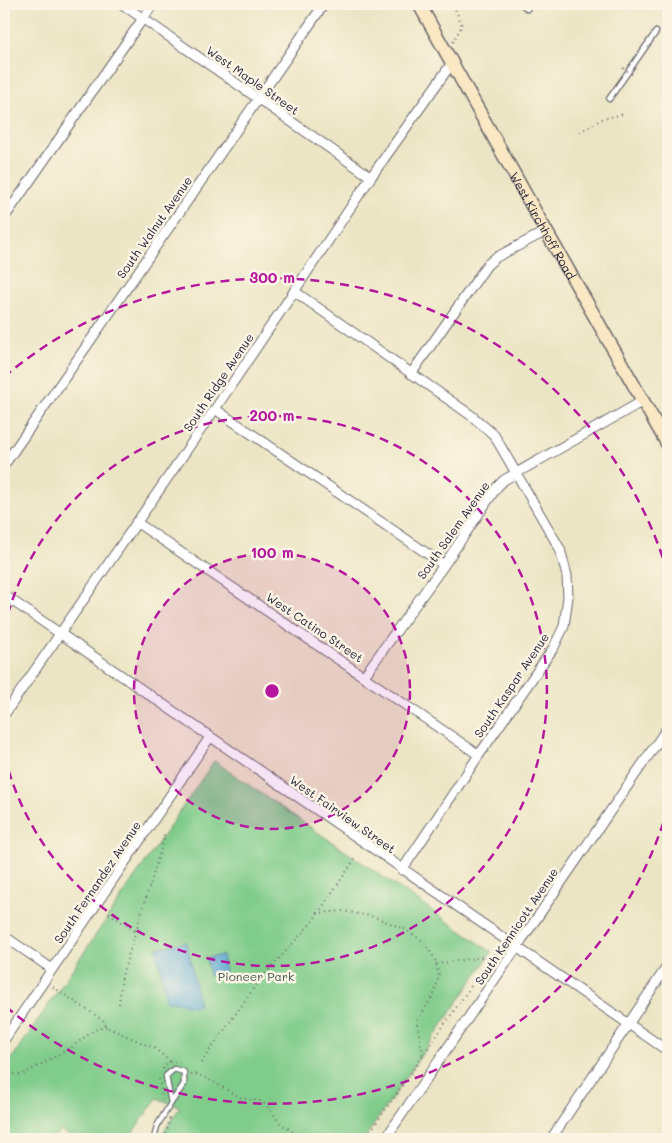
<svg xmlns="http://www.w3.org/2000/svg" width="672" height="1143" viewBox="0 0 672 1143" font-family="Mali,sans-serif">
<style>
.green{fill:#80cc8b;stroke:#517763}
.water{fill:#57a6d1;stroke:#3c6486}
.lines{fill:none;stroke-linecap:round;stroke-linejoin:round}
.lane-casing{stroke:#69666b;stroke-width:7}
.street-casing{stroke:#69666b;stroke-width:11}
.secondary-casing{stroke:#69666b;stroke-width:15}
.path{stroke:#69666b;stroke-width:2;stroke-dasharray:1 4;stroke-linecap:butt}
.lane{stroke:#fff;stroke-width:4.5}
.street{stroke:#fff;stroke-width:9}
.secondary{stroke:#fae7c3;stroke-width:12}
.path-bridge{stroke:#69666b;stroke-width:2;stroke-dasharray:1 4;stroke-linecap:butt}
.ring{fill:none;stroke:#b5179e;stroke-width:2.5;stroke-dasharray:9 6}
.labels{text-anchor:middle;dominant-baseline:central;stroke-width:5;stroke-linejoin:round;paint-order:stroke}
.street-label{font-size:12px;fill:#22223b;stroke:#fcf5e5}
.park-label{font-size:12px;fill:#3e5553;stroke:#fcf5e5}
.centre{fill:#b5179e;stroke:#fcf5e5;stroke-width:2.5}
.ring-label{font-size:15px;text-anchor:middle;font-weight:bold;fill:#b5179e;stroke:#fcf5e5;stroke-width:5;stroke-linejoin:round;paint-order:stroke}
</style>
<rect width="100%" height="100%" fill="#fcf5e5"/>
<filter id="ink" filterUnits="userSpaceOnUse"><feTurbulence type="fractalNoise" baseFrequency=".02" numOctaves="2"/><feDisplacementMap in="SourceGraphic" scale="10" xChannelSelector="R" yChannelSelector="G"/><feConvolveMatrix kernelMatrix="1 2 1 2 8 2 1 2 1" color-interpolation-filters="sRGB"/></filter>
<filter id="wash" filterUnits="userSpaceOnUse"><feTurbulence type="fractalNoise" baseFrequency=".0096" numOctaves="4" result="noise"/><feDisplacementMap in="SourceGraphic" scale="20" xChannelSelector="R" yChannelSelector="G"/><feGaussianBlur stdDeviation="1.12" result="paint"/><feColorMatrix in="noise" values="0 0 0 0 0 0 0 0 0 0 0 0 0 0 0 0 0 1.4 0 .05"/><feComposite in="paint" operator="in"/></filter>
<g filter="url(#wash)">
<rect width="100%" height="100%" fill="#ece5c5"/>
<!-- green -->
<path class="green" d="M214 761 492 952 364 1139H159L180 1107 157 1098 128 1139H75L60 1130 53 1139H4V1070Z"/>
<!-- water -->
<path class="water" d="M187 942 199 1005C185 1008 179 1000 166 1001L156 948Z
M222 955 225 973 209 976 206 958Z"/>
</g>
<g filter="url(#ink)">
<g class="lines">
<!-- lane casing -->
<g class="lane-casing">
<path id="lane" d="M522 4 527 9 530 4
M609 99 656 32
M154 1139 157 1126 171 1103 166 1076 174 1069 184 1072V1084L171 1103"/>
</g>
<!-- street casing -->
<g class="street-casing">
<path id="street" d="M122 4 371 177
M4 218 153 4
M294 291 472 416 494 435 560 549 567 576 568 597 564 626 554 647 479 755 402 870
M411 374 487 265 495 258 546 231
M215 409 444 565
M4 465 324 4
M136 522 479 755
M4 595 668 1051
M364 676 444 565 497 487 504 480 643 401
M4 715 215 409 371 177 452 63
M4 936 52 969
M4 1040 210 737
M385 1139 668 727
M551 1139 668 965"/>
</g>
<!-- secondary casing -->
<g class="secondary-casing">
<g id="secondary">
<path id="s1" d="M419 4 546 231 668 445"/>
</g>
</g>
<!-- path -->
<path class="path" d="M453 42 462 25 453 4
M580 132 602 119 623 114
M109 913 136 932
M317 913 344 911 375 917 404 929 423 941 435 959 439 976 434 994 417 1021 423 1057
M436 964 490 956
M53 987 104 1021 106 1027 154 1048 171 1062
M119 1004 122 976 164 839V833
M201 1063 259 981 312 922 355 859
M163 1069 168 1062H177L184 1064
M4 1072 22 1075 72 1047 94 1030 106 1027
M191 1075 197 1074 217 1084 241 1098 260 1101 266 1105 281 1124 304 1139
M159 1079 163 1103
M165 1139 170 1117
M365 1139 494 953"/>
<!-- lane -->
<use href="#lane" class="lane"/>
<!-- street -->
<use href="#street" class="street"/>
<!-- secondary -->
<use href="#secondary" class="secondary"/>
<!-- path-bridge -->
<path class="path-bridge" d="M623 68 633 75"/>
</g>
</g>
<!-- distance rings -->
<circle cx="272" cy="691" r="138" fill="#b5179e" fill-opacity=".12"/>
<g class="ring">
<circle cx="272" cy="691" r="138"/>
<path d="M4 629A275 275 0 1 1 4 753"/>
<path d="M668 808A413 413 0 0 1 4 1005M4 377A413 413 0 0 1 668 574"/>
</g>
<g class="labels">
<!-- street labels -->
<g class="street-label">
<text transform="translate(253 80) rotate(35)">West Maple Street</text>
<text stroke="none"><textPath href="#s1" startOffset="254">West Kirchhoff Road</textPath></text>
<text transform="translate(154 227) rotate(-55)">South Walnut Avenue</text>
<text transform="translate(218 382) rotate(-56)">South Ridge Avenue</text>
<text transform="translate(453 530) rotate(-55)">South Salem Avenue</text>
<text transform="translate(315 627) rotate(34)">West Catino Street</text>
<text transform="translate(511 685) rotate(-56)">South Kaspar Avenue</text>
<text transform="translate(343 814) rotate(35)">West Fairview Street</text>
<text transform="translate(97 882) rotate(-56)">South Fernandez Avenue</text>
<text transform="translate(516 926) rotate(-56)">South Kennicott Avenue</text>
</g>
<!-- park labels -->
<g class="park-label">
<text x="256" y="976">Pioneer Park</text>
</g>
</g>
<circle cx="272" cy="691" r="8" class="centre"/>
<g class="ring-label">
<text x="272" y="283">300 m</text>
<text x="272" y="421">200 m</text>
<text x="272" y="558">100 m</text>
</g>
<!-- margin -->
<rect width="672" height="1143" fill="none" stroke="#fcf5e5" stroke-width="20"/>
</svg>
